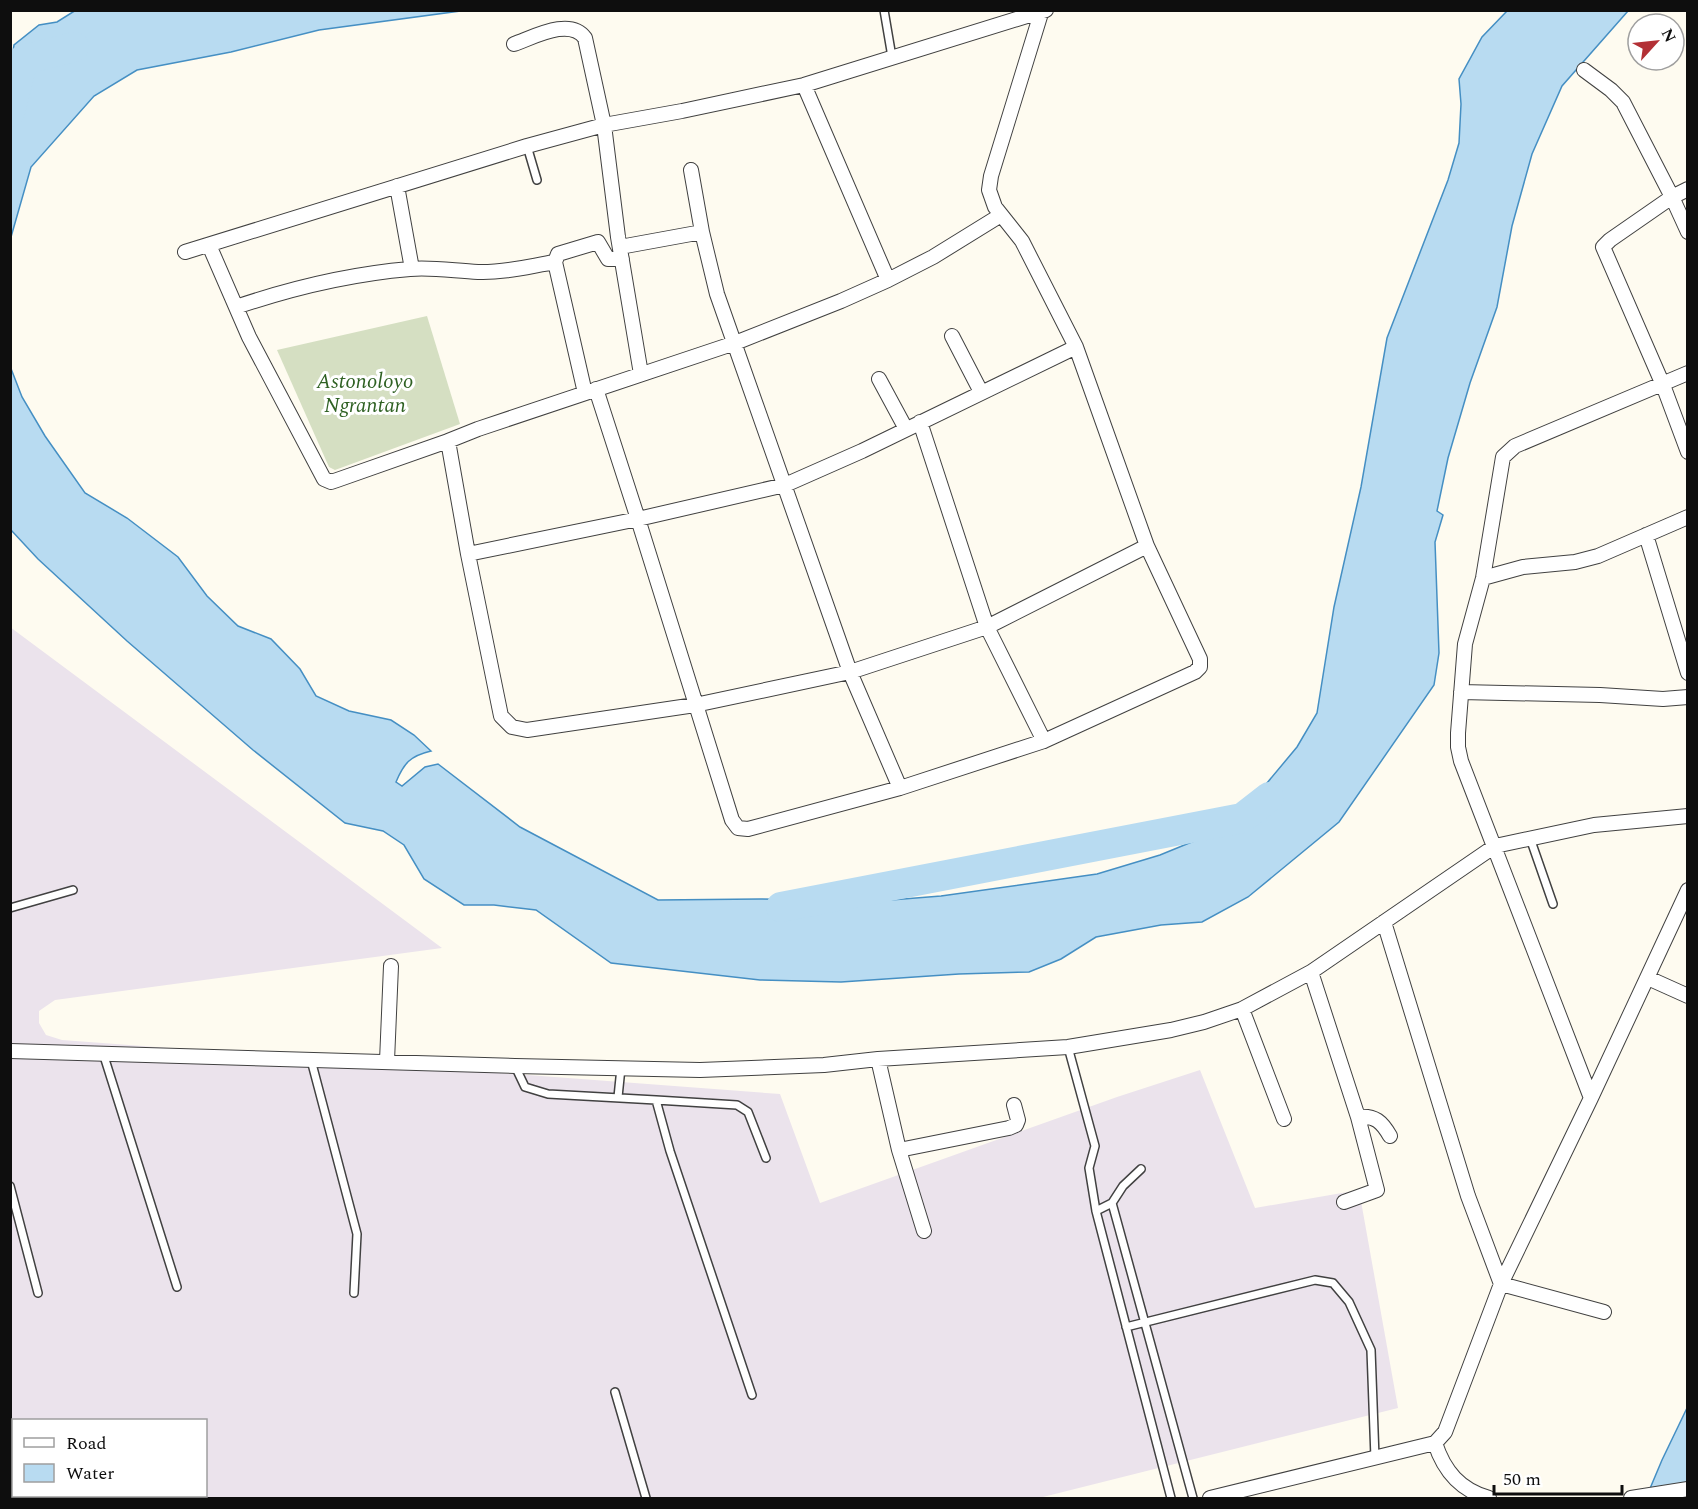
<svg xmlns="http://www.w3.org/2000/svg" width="1698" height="1509" viewBox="0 0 1698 1509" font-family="Spectral,serif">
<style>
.industrial{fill:#ebe3ec;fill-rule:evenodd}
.cemetery{fill:#d5dfc2}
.water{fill:#b8dbf1;stroke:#458fc3;stroke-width:1.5}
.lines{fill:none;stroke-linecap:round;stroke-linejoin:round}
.river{stroke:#b8dbf1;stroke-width:30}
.lane-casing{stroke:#414141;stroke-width:10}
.street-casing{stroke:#414141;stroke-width:16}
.lane{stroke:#fff;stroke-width:7}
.street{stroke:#fff;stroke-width:14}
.labels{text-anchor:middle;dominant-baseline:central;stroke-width:6;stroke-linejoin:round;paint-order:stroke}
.park-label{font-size:21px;font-style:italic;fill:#2f6123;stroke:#fff}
</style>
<rect width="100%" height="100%" fill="#fefbf0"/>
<!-- industrial -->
<path class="industrial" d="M10 627 442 948 55 1000 39 1011V1023L46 1035 62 1040 780 1094 820 1203 1117 1097 1200 1070 1255 1208 1359 1190 1398 1408 1039 1498H11ZM14 1420H206V1496H14Z"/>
<!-- cemetery -->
<path class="cemetery" d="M427 316 460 424 335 470 329 467 277 350Z"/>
<!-- water -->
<path class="water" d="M76 10H460V11L319 30 231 52 137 70 94 96 31 167 11 237V65L34 60 31 53 13 52 14 45 39 25 57 22Z
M1507 11H1628L1562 86 1532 154 1512 226 1497 307 1470 383 1448 458 1437 511 1443 515 1435 542 1439 653 1434 685 1339 822 1248 897 1202 922 1161 925 1096 937 1061 959 1029 972 959 974 841 982 760 980 611 963 536 910 494 905H464L424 879 404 845 383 831 345 823 253 750 127 641 38 559 11 530 10 366 22 397 45 436 85 493 127 518 178 557 207 596 238 626 271 639 300 669 316 696 349 711 391 720 414 735 431 751C410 756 404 763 396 782L402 786 425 767 438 764 520 827 658 900 760 899 878 901 941 896 1097 874 1160 855 1199 839 1237 819 1297 747 1317 713 1334 607 1361 487 1387 338 1448 180 1459 143 1461 104 1459 79 1482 37Z
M1687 1408V1498H1646L1662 1460Z"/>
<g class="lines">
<!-- river -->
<path class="river" d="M10 112 23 60 74 47
M781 907 1242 818 1269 797"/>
<!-- lane casing -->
<g class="lane-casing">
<path id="lane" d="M884 10 892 57
M527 146 537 180
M1530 838 1553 904
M10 908 73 890
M1068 1047 1095 1146 1089 1168 1096 1211 1171 1498
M103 1053 177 1287
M311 1060 357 1234 354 1293
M515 1066 525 1087 548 1094 656 1100
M618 1097 621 1068
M10 1186 38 1293
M1112 1203 1193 1498
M1096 1211 1112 1203 1123 1186 1141 1169
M1126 1327 1315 1280 1333 1283 1349 1302 1371 1350 1375 1458
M615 1392 646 1498
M752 1395 670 1151 656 1100 737 1105 748 1112 766 1158"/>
</g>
<!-- street casing -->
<g class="street-casing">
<path id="street" d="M514 44C534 37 570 17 585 38L604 125 618 237 641 374
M1584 70 1611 90 1623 102 1672 197 1688 232
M804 85 888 280
M691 170 702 232 717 294 850 672 900 788
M397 186 412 269
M1688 189 1672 197 1610 240 1603 247 1663 385 1688 452
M1001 215 933 257 888 280 841 301 735 343 478 429 448 441 468 554 501 716 512 727 527 730 695 705 850 672 987 627 1147 546
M209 245 249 337 324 479 331 482 337 480 448 441
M620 247 702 232
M185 252 527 146 604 125 682 111 804 85 1046 10
M236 307C292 288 350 274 410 269 432 267 455 271 478 272 504 273 530 266 555 262
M952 336 981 392
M879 379 906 429
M596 389 638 519 732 820 738 828 748 829 900 788 1044 741 1195 672 1200 667V659L1147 546 1076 347 1022 241 995 207 989 190 991 176 1042 10
M585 393 555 262 558 254 598 242 608 259H622
M920 422 987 627 1044 741
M1646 535 1688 673
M468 554 638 519 785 485 862 451 1076 347
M1483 578 1523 567 1575 562 1598 556 1688 517
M1461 692 1600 695 1663 699 1688 697
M1384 922 1468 1196 1501 1284 1604 1312
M1311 972 1358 1117C1375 1115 1382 1122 1390 1136
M1648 978 1688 996
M1242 1009 1284 1119
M10 1051 515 1066 700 1070 824 1065 878 1059 1068 1047 1171 1030 1204 1022 1242 1009 1311 972 1495 846 1594 825 1688 816
M878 1059 899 1150 924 1231
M387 1061 391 966
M1591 1098 1461 761 1458 747V733L1465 644 1483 578 1503 457 1515 446 1688 373
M899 1150 1009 1128 1016 1125 1018 1120 1014 1105
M1344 1202 1377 1190 1358 1117
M1435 1443C1444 1471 1460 1490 1489 1498
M1210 1498 1435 1443 1445 1432 1501 1284 1591 1098 1688 890
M1631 1498 1688 1489"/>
</g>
<!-- lane -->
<use href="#lane" class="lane"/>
<!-- street -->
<use href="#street" class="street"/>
</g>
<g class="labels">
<!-- park labels -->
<g class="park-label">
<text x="365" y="382">Astonoloyo<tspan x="365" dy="24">Ngrantan</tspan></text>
</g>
</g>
<!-- border -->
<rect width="1698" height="1509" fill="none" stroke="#0e0e0e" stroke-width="24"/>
<!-- legend -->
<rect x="12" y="1419" width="195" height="78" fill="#ffffff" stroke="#9f9f9f" stroke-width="1.5"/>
<rect x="24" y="1438" width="30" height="9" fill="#ffffff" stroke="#9f9f9f" stroke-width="1.5"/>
<text x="66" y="1449" font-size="18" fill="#0e0e0e">Road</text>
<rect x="24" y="1464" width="30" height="18" fill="#b8dbf1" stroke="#9f9f9f" stroke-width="1.5"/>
<text x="66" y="1479" font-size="18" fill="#0e0e0e">Water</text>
<!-- north arrow -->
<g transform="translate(1656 42) rotate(63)"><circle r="28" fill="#ffffff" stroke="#9f9f9f" stroke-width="1.5"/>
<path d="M0-4.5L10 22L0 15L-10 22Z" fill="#b33035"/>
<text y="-9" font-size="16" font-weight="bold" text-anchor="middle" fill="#0e0e0e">N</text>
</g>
<!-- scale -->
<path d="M1494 1485v9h128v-9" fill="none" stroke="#0e0e0e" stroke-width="3"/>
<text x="1503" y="1485" font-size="18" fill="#0e0e0e" stroke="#ffffff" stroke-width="4.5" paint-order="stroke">50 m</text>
</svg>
